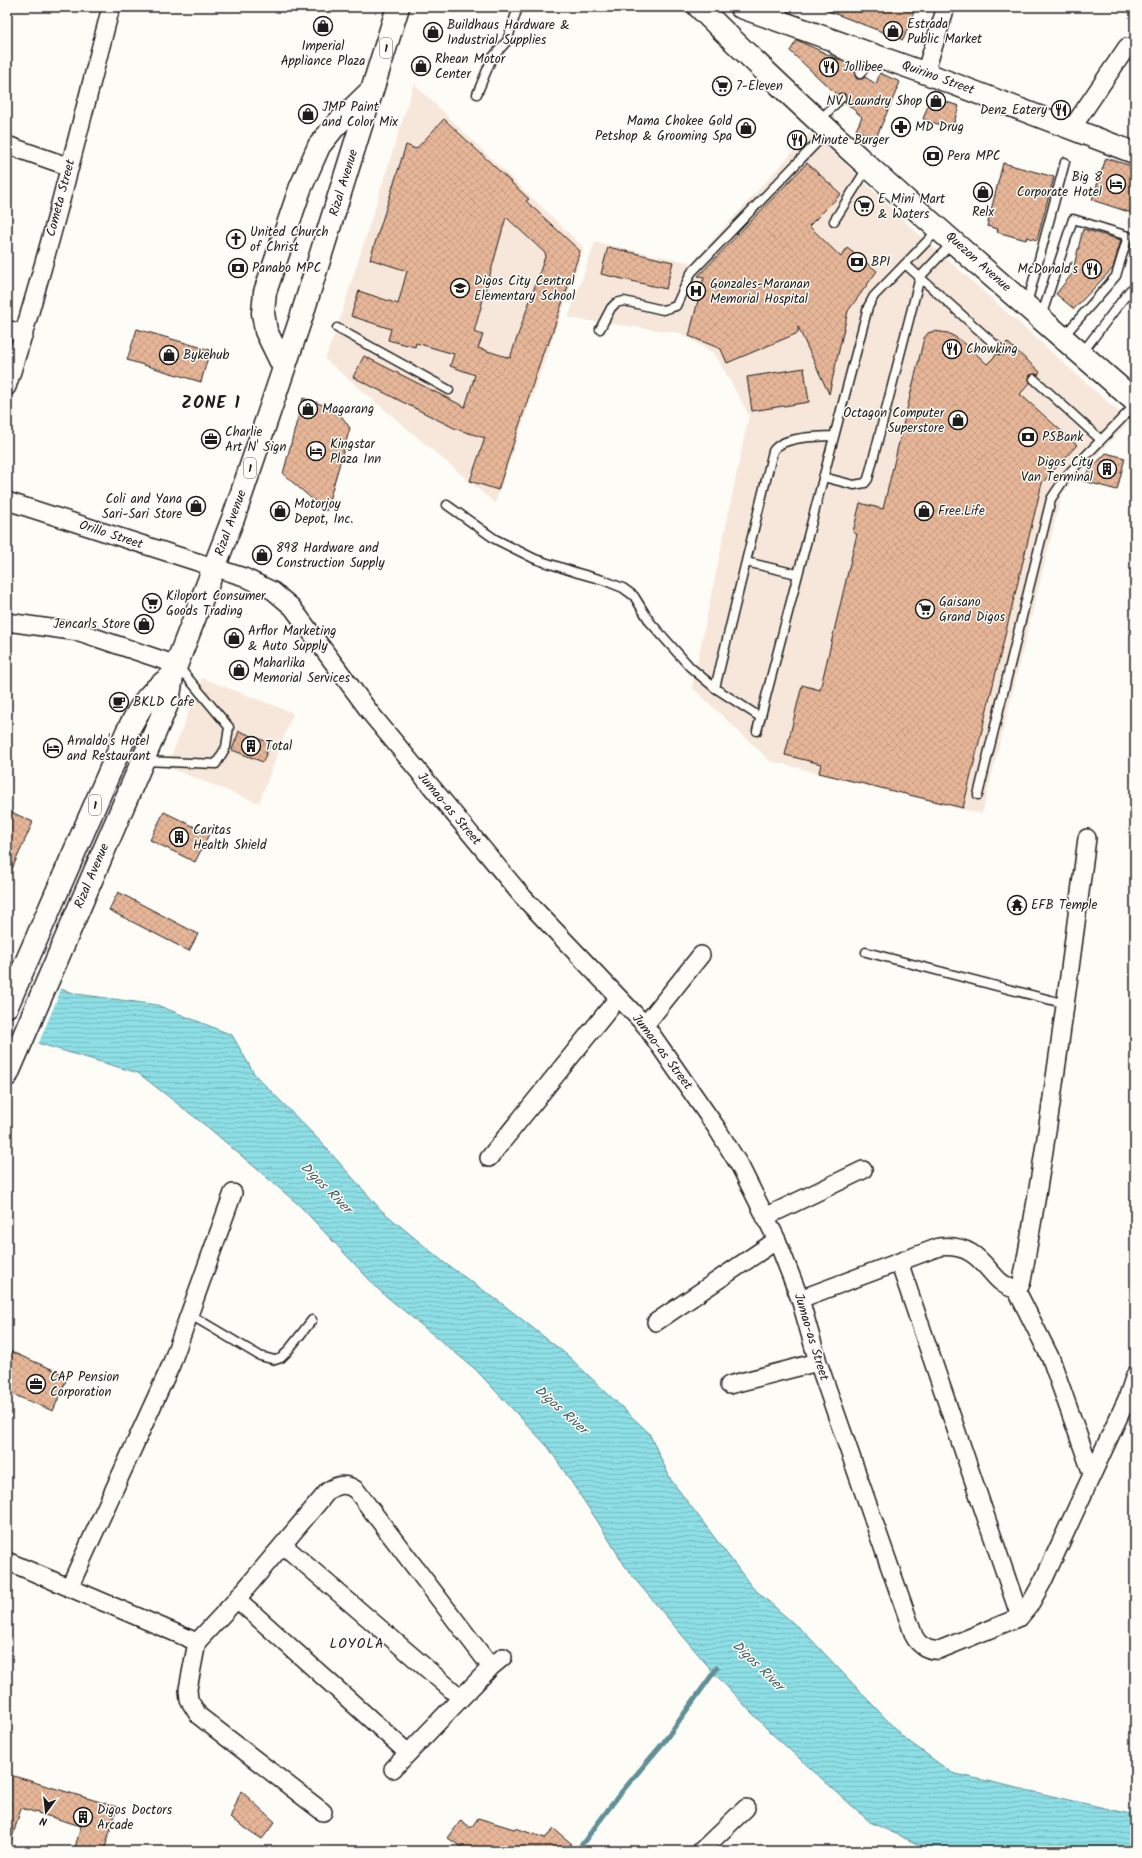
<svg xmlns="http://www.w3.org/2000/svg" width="1142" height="1858" viewBox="0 0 1142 1858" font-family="Kalam,sans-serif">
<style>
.built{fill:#f6e7da}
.water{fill:url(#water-rules);stroke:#609095}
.pier{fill:#fdfcf7}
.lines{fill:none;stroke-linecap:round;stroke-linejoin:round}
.stream{stroke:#609095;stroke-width:5}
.building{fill:url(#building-cross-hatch);stroke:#1c1c1c;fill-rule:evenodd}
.service-casing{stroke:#1c1c1c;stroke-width:11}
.minor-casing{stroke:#1c1c1c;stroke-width:20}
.tertiary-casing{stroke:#1c1c1c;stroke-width:24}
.secondary-casing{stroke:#1c1c1c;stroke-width:25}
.primary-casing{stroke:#1c1c1c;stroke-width:25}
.service{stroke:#fdfcf7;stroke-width:8}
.minor{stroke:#fdfcf7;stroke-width:17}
.tertiary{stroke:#fdfcf7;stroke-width:21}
.secondary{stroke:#fdfcf7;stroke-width:22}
.primary{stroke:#fdfcf7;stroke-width:22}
.labels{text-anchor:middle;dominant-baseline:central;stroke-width:3;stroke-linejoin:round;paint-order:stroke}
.shield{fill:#fdfcf7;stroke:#605f5e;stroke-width:1}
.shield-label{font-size:12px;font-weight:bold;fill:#1c1c1c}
.poi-label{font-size:13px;fill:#1c1c1c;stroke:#fdfcf7;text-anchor:start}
.street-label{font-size:13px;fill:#1c1c1c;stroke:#fdfcf7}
.water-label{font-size:14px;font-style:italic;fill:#446062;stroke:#fdfcf7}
.neighbourhood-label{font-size:14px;letter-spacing:1px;fill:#1c1c1c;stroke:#fdfcf7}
.district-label{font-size:17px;font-weight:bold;letter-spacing:1px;fill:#1c1c1c;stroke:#fdfcf7}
</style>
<defs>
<pattern id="water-rules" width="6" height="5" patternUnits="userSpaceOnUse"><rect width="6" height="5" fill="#8ddee5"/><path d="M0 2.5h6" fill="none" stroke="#79bec4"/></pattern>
<pattern id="building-cross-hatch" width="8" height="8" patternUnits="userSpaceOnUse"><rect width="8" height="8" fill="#e7b698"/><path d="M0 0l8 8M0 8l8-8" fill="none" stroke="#c69c82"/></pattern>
</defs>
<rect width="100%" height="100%" fill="#fdfcf7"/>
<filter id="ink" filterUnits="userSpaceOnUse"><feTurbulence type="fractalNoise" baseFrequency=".025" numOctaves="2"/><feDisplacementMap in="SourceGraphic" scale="8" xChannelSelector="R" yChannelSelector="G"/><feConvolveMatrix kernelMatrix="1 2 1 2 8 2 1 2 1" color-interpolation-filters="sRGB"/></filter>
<g filter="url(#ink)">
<!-- built -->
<path class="built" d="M414 84 584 248 495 503 325 359 337 328Z
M810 133 820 140 911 227 1129 421 1062 493 982 814 770 761 692 687 749 415 715 354 680 333 568 318 595 242 692 263Z
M202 678 293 713 259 803 167 767Z"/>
<!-- water -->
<path class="water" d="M7 973 77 994 157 1005 232 1035 255 1075 321 1142 381 1210 446 1264 500 1302 567 1355 649 1433 671 1480 752 1587 808 1636 903 1737 952 1773 1135 1815V1851H932L870 1822 770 1732 714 1673 628 1571 598 1522 548 1447 475 1369 381 1292 299 1205 210 1129 138 1073 7 1034Z"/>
<!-- pier -->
<path class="pier" d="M7 971 62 987 38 1045 7 1036Z"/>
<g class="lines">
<!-- stream -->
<path class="stream" d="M577 1851 619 1795 663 1743 717 1668"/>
</g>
<!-- building -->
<path class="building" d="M818 7H916L903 40Z
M797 40 844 62 856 70 855 76 857 79H862L865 77 876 84 880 73 900 82 876 138 856 130 862 117 845 102 846 99 845 94 840 93 837 95 790 51Z
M931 97 959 106 952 129 923 119Z
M444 119 529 199 526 201 580 251 548 345 546 344 498 490 470 481 485 438 456 429 353 377 364 356 465 407 475 375 450 366 454 354 416 343 415 347 388 340 391 329 351 316 359 291 398 304 407 271 370 259 406 145 416 149ZM506 217 546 254 510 358 478 348 483 335 474 332Z
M1106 158 1135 167V214L1092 200Z
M807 163 841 194 809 226 841 257 847 248 877 271 848 311 829 394 798 327V333L727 363 721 349 689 336 704 277 698 276Z
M1003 163 1054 177 1037 240 1027 237 1026 240 997 232 998 229 987 226Z
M1083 229 1121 240 1113 268 1074 309 1056 294 1072 274Z
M608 247 673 262 666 289 601 274Z
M137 329 210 350 201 382 127 360Z
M934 331 948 333 962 341 987 364 997 354 1000 355 1005 354 1006 349 1004 346 1007 342 1040 372 1038 375 1035 374 1030 375 1029 378 1030 383 1020 394 1077 445 1042 483 963 808 819 773 821 764 785 755 802 685 820 690 857 534 853 532 860 503 883 509 924 338 928 333Z
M804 368 809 402 752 411 747 377Z
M303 398 337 410 350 428 326 511 283 474Z
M1106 453 1125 458 1117 490 1080 480Z
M239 731 270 743 263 762 232 750Z
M7 810 33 822 7 880Z
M164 812 209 834 195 862 150 840Z
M118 892 198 934 189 951 109 910Z
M7 1350 68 1376 53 1411 7 1392Z
M7 1774 117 1807 104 1851H74L81 1826 21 1808 10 1845 7 1844Z
M241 1791 275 1822 262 1839 230 1818Z
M478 1818 514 1829 515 1828 545 1838 554 1829 572 1844 568 1846 576 1849V1851H467L448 1838 461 1820 471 1828Z"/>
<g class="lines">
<!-- service casing -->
<g class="service-casing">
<path id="service" d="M780 20 784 7
M834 50 865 67 860 74
M477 94 492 58 507 41 518 7
M820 120 841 98
M834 221 868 167
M905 264 1001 350
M1027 304 1065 162
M1041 317 1073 219 1128 236 1116 276 1063 337
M337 328 449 390
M600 329 611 308 616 303 624 301 663 310 676 306 691 273 829 130
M1082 353 1130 290
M1034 379 1101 440
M823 477 854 485 865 483 868 479 920 277 953 242
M447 505 495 539 535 559 578 573 603 580 623 588 634 596 650 622 690 667 715 688 760 717
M746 562 797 574
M715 688 773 451C782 436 817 437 834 436
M757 731 868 307 874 296 938 230
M144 761 216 764 226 747 229 727 178 666
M978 795 1051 499 1067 475 1135 405
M866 952 1066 1004
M189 1314 260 1356 275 1360 281 1358 287 1352 312 1320"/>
</g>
<!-- minor casing -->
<g class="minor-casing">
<path id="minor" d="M925 73 946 7
M1072 128 1127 47
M7 145 70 167
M7 329 24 334
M7 387C47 262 78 134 111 7
M7 501 244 577 273 591 292 607 372 715 522 896 645 1025 716 1127 741 1168 777 1240 800 1299 818 1362 914 1636C919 1646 929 1651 939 1650L1020 1617 1029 1606 1043 1581 1127 1399 1135 1375
M7 622 79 632 177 665
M645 1025 701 955
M489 1158 618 998
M765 1217 863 1170
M899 1262 1020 1617
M1016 1289 1020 1286 1022 1281C1049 1134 1068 986 1087 838
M1016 1289 1051 1359 1092 1474
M800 1299 939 1247C987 1242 987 1285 1016 1289
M656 1322 777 1240
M729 1385 818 1362
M283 1545 461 1698
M7 1561 197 1642
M69 1588 171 1365 233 1193
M237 1599 408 1753
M393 1769 491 1667 503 1657
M323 1812 199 1716 189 1700 188 1689 197 1642 237 1599 328 1491C337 1484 347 1483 356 1490L491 1667
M701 1851 746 1808"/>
</g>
<!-- tertiary casing -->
<g class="tertiary-casing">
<path id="tertiary" d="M740 7 925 73 1135 153"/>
</g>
<!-- secondary casing -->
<g class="secondary-casing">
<path id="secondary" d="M699 7C838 145 988 272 1135 401"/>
</g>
<!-- primary casing -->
<g class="primary-casing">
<path id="primary" d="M284 368 266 331 263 313 265 292 300 189 319 146 335 126 372 90
M7 1006 127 732C143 703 145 696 172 676
M7 1075 168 702 172 676 234 516 301 318 398 7"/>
</g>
<!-- service -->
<use href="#service" class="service"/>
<!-- minor -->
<use href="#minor" class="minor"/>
<!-- tertiary -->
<use href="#tertiary" class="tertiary"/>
<!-- secondary -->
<use href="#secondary" class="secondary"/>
<!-- primary -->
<use href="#primary" class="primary"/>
</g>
</g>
<!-- icons -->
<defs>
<g id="shop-ring" transform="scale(1)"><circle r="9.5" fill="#fdfcf7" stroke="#1c1c1c" stroke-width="1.5"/><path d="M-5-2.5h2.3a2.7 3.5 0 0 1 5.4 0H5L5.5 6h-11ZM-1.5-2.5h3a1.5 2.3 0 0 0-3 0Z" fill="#1c1c1c"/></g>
<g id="restaurant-ring" transform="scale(1)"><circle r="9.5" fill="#fdfcf7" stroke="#1c1c1c" stroke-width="1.5"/><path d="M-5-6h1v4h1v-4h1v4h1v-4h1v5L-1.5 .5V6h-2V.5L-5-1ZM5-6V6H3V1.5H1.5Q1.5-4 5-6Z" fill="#1c1c1c"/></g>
<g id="supermarket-ring" transform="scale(1)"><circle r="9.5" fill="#fdfcf7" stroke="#1c1c1c" stroke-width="1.5"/><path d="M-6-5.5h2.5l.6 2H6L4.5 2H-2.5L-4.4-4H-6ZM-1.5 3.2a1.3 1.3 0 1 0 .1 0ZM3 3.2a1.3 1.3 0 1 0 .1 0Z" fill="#1c1c1c"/></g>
<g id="pharmacy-ring" transform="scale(1)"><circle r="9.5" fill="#fdfcf7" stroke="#1c1c1c" stroke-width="1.5"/><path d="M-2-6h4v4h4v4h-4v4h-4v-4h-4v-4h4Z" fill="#1c1c1c"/></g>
<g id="bank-ring" transform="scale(1)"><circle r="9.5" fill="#fdfcf7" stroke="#1c1c1c" stroke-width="1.5"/><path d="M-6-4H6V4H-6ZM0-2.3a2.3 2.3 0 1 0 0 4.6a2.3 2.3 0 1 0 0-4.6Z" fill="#1c1c1c"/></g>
<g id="hotel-ring" transform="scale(1)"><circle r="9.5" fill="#fdfcf7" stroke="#1c1c1c" stroke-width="1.5"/><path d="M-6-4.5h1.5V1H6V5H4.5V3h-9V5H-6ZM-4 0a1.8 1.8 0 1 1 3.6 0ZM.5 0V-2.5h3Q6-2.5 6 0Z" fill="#1c1c1c"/></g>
<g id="church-ring" transform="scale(1)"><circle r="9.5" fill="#fdfcf7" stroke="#1c1c1c" stroke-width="1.5"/><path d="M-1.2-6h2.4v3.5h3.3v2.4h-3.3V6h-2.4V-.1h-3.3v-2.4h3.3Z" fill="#1c1c1c"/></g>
<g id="school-ring" transform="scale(1)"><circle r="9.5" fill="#fdfcf7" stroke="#1c1c1c" stroke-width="1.5"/><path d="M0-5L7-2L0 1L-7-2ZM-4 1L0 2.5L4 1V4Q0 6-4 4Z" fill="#1c1c1c"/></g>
<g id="hospital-ring" transform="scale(1)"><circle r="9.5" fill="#fdfcf7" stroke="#1c1c1c" stroke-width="1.5"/><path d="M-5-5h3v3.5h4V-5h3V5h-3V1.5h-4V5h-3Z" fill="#1c1c1c"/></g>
<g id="office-ring" transform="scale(1)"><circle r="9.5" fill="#fdfcf7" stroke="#1c1c1c" stroke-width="1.5"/><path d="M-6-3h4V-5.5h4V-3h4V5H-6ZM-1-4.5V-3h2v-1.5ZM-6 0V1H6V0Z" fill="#1c1c1c"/></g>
<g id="building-ring" transform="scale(1)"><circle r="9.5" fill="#fdfcf7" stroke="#1c1c1c" stroke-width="1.5"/><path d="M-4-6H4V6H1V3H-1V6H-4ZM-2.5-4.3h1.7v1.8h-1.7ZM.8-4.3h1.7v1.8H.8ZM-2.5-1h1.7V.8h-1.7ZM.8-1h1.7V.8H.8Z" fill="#1c1c1c"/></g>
<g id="cafe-ring" transform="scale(1)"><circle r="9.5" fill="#fdfcf7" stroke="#1c1c1c" stroke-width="1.5"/><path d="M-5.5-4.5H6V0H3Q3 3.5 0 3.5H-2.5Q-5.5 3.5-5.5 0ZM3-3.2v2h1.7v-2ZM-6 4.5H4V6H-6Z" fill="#1c1c1c"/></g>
<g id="temple-ring" transform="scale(1)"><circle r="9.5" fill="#fdfcf7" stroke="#1c1c1c" stroke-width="1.5"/><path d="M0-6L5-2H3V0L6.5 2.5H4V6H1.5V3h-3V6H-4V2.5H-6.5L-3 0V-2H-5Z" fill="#1c1c1c"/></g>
</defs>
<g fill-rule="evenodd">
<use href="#shop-ring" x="323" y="26"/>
<use href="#shop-ring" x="893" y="31"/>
<use href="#shop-ring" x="433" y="32"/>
<use href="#shop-ring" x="421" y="66"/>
<use href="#restaurant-ring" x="829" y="67"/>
<use href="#supermarket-ring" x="722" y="86"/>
<use href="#shop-ring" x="936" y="101"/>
<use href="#restaurant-ring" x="1061" y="110"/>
<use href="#shop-ring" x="308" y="114"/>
<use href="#pharmacy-ring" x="901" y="127"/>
<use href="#shop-ring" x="746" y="128"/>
<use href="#restaurant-ring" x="797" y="140"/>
<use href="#bank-ring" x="933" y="156"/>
<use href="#hotel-ring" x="1116" y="184"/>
<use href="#shop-ring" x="983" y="192"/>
<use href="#supermarket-ring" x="864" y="206"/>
<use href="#church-ring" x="236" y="239"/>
<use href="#bank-ring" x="857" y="262"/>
<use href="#bank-ring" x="238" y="268"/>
<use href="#restaurant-ring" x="1092" y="269"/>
<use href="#school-ring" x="460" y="288"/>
<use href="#hospital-ring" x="696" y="291"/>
<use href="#restaurant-ring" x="952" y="349"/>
<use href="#shop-ring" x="169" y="355"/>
<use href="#shop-ring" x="308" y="409"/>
<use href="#shop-ring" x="958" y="420"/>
<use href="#bank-ring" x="1028" y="437"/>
<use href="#office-ring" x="211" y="439"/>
<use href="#hotel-ring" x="316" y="451"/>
<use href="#building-ring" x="1107" y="469"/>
<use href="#shop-ring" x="196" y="506"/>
<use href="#shop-ring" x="280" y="511"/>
<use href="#shop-ring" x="924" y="511"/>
<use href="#shop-ring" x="262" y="555"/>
<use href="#supermarket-ring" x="152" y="603"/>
<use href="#supermarket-ring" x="925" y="609"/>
<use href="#shop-ring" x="144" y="624"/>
<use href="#shop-ring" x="234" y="638"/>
<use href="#shop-ring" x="239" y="670"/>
<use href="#cafe-ring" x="119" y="702"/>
<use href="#building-ring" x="251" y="746"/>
<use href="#hotel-ring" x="53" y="748"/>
<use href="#building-ring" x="179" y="837"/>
<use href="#temple-ring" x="1017" y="905"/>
<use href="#office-ring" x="36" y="1384"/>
<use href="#building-ring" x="83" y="1817"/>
</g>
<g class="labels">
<!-- shield labels -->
<g class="shield">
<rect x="380" y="38" width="12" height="20" rx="3"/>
<rect x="244" y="458" width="12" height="20" rx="3"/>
<rect x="89" y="795" width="12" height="20" rx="3"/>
</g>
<g class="shield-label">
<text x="386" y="48">1</text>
<text x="250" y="468">1</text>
<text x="95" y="805">1</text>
</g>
<!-- poi labels -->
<g class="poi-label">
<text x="907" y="24">Estrada<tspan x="907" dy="15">Public Market</tspan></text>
<text x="447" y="25">Buildhaus Hardware &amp;<tspan x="447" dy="15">Industrial Supplies</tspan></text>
<text x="323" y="46" text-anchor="middle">Imperial<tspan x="323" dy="15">Appliance Plaza</tspan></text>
<text x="435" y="59">Rhean Motor<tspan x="435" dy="15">Center</tspan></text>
<text x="843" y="67">Jollibee</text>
<text x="736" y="86">7-Eleven</text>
<text x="922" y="101" text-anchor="end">NV Laundry Shop</text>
<text x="322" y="107">JMP Paint<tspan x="322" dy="15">and Color Mix</tspan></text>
<text x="1047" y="110" text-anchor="end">Denz Eatery</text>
<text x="732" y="121" text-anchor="end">Mama Chokee Gold<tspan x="732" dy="15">Petshop &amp; Grooming Spa</tspan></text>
<text x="915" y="127">MD Drug</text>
<text x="811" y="140">Minute Burger</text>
<text x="947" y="156">Pera MPC</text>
<text x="1102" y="177" text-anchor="end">Big 8<tspan x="1102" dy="15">Corporate Hotel</tspan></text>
<text x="878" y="199">E Mini Mart<tspan x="878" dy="15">&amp; Waters</tspan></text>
<text x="983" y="212" text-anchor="middle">Relx</text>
<text x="250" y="232">United Church<tspan x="250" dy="15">of Christ</tspan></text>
<text x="871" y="262">BPI</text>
<text x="252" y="268">Panabo MPC</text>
<text x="1078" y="269" text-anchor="end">McDonald's</text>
<text x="474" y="281">Digos City Central<tspan x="474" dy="15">Elementary School</tspan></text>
<text x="710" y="284">Gonzales-Maranan<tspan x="710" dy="15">Memorial Hospital</tspan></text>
<text x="966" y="349">Chowking</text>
<text x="183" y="355">Bykehub</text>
<text x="322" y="409">Magarang</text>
<text x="944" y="413" text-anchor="end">Octagon Computer<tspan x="944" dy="15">Superstore</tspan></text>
<text x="225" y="432">Charlie<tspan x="225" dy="15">Art N' Sign</tspan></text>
<text x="1042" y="437">PSBank</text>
<text x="330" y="444">Kingstar<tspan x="330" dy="15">Plaza Inn</tspan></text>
<text x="1093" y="462" text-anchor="end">Digos City<tspan x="1093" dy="15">Van Terminal</tspan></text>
<text x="182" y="499" text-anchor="end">Coli and Yana<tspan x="182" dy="15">Sari-Sari Store</tspan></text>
<text x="294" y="504">Motorjoy<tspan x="294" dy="15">Depot, Inc.</tspan></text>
<text x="938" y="511">Free.Life</text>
<text x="276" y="548">898 Hardware and<tspan x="276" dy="15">Construction Supply</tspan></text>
<text x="166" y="596">Kiloport Consumer<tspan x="166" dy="15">Goods Trading</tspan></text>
<text x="939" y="602">Gaisano<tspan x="939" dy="15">Grand Digos</tspan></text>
<text x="130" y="624" text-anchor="end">Jencarls Store</text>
<text x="248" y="631">Arflor Marketing<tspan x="248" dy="15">&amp; Auto Supply</tspan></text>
<text x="253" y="663">Maharlika<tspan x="253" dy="15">Memorial Services</tspan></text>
<text x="133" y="702">BKLD Cafe</text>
<text x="67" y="741">Arnaldo's Hotel<tspan x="67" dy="15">and Restaurant</tspan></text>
<text x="265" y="746">Total</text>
<text x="193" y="830">Caritas<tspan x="193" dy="15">Health Shield</tspan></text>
<text x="1031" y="905">EFB Temple</text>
<text x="50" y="1377">CAP Pension<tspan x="50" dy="15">Corporation</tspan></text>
<text x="97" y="1810">Digos Doctors<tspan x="97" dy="15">Arcade</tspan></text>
</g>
<!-- street labels -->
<g class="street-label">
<text transform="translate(938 78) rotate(20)">Quirino Street</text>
<text transform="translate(344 183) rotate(-73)">Rizal Avenue</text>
<text transform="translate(61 198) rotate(-75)">Cometa Street</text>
<text transform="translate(978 262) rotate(42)">Quezon Avenue</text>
<text transform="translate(231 523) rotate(-70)">Rizal Avenue</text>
<text transform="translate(111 535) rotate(18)">Orillo Street</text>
<text transform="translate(449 809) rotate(50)">Jumao-as Street</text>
<text transform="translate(92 876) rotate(-67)">Rizal Avenue</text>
<text transform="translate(662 1052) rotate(53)">Jumao-as Street</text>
<text transform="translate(811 1337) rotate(73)">Jumao-as Street</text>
</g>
<!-- water labels -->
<g class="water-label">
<text transform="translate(326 1188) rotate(45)">Digos River</text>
<text transform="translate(561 1410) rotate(42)">Digos River</text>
<text transform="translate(758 1666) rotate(44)">Digos River</text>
</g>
<!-- neighbourhood labels -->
<g class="neighbourhood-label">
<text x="357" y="1644">LOYOLA</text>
</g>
<!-- district labels -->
<g class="district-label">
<text x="211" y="403">ZONE 1</text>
</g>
</g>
<!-- margin -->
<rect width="1142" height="1858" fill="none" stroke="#fdfcf7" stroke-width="24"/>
<rect x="12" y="12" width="1118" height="1834" fill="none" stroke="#1c1c1c" stroke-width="1.5" filter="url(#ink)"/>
<!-- north arrow -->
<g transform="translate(46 1812) rotate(195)" stroke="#fdfcf7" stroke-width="3" paint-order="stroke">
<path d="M0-3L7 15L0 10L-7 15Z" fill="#1c1c1c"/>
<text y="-6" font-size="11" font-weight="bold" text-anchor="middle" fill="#1c1c1c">N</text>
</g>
</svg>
